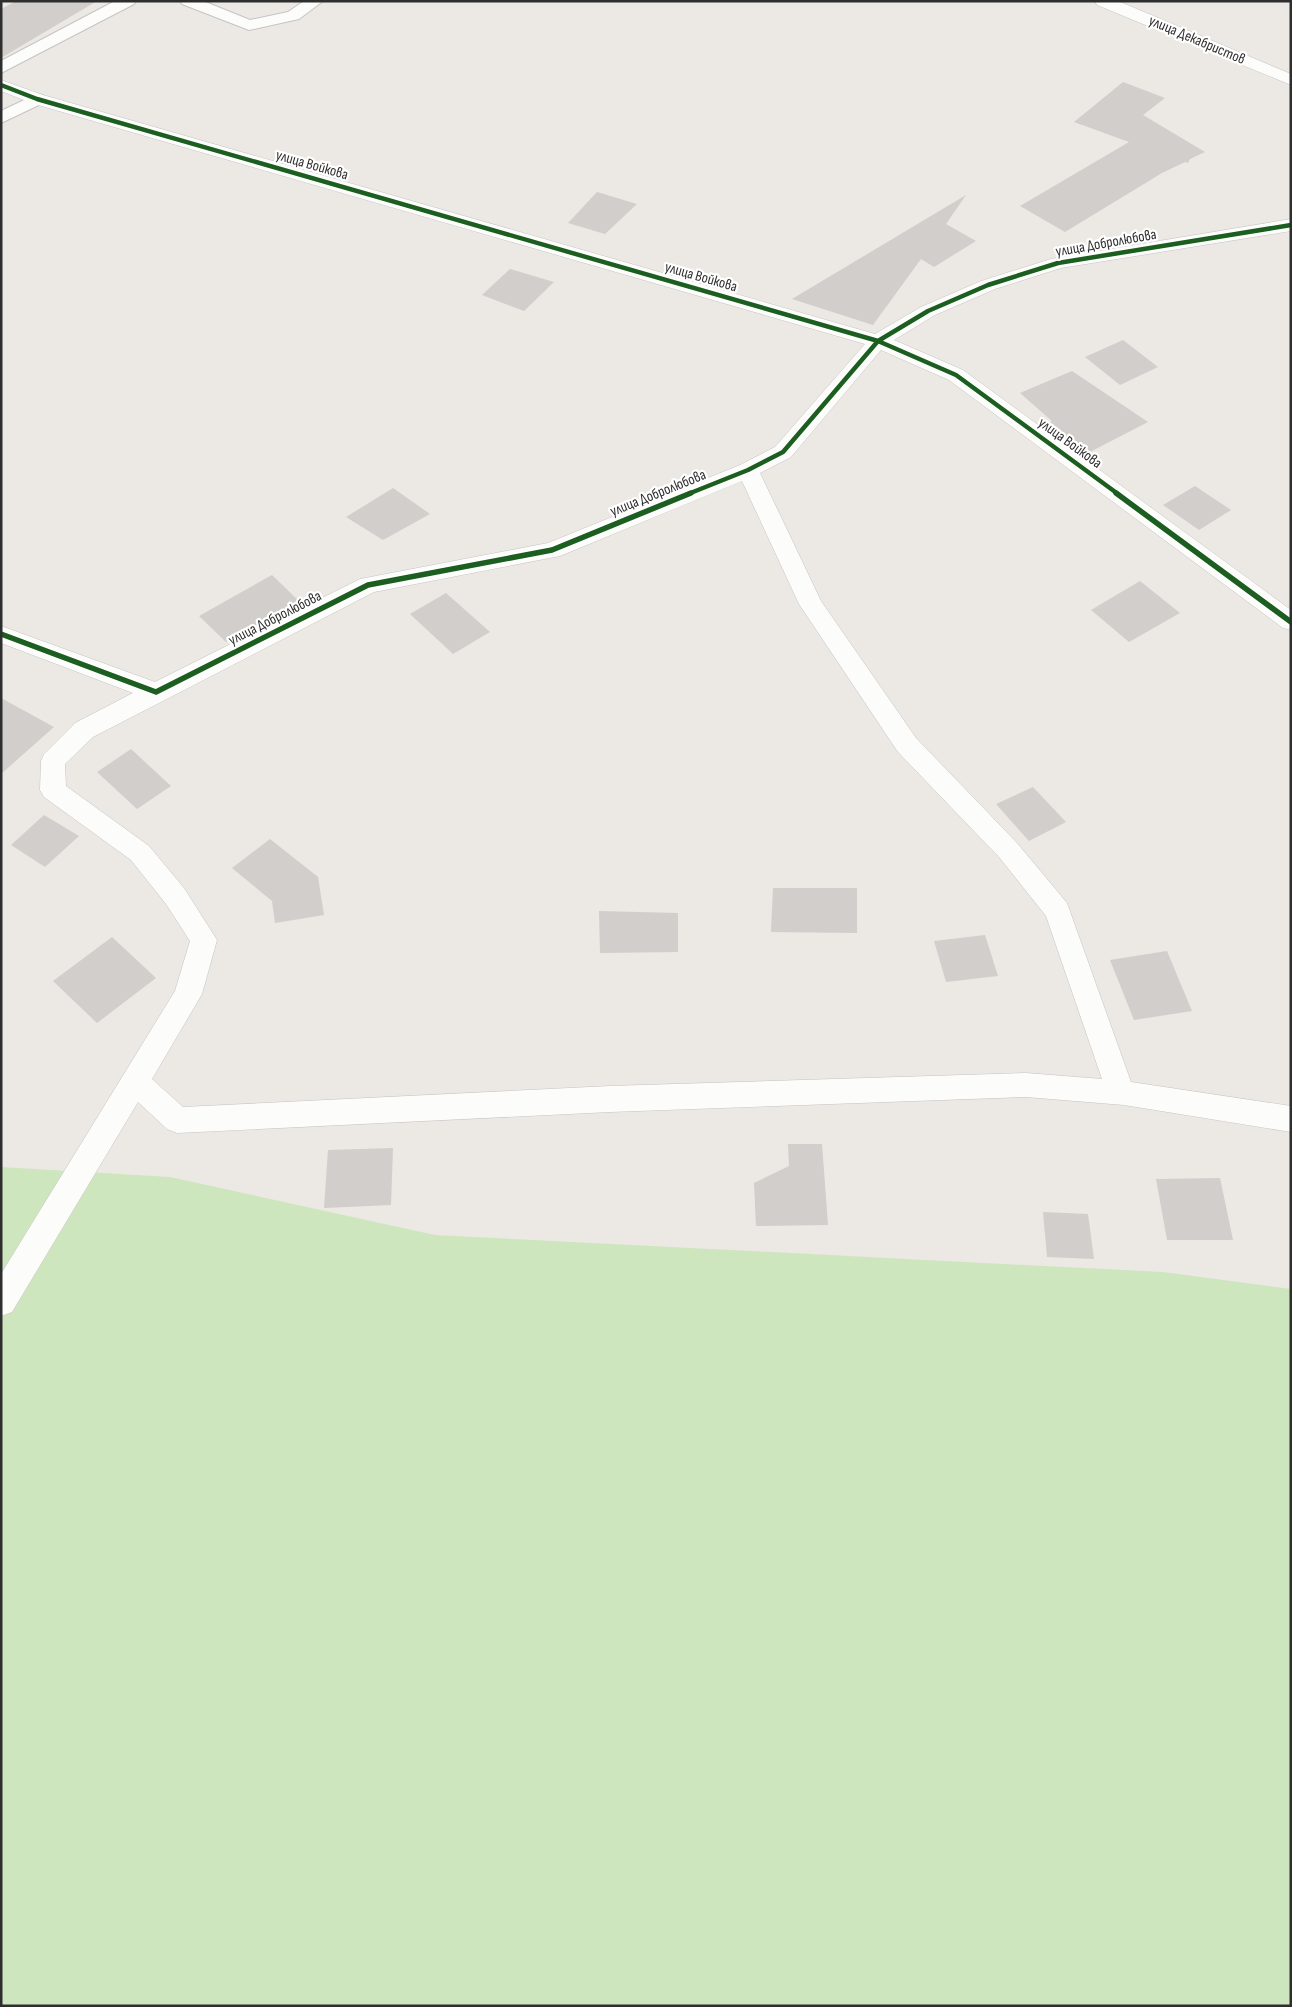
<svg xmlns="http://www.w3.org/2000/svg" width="1292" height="2007" viewBox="0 0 1292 2007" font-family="'Sofia Sans Condensed',sans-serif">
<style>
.green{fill:#cee6be}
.building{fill:#d1cecb}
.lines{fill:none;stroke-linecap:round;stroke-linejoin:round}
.service-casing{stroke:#c5c4c5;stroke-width:2}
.minor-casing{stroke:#c5c4c5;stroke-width:1}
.service{fill:#fcfcfb;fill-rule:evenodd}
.minor{fill:#fcfcfb;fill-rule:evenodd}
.cycleway-far1-casing{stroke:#fff;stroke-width:6}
.cycleway-casing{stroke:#fff;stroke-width:9}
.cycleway-far1{stroke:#1b5e20;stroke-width:4.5}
.cycleway{stroke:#1b5e20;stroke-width:5.5}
.labels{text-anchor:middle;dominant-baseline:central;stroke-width:4.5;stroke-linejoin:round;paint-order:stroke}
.far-street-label{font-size:15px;fill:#2e2e2e;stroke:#fff}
</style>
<rect width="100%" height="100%" fill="#ece8e4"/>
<!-- green -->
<path class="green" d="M1 1167 170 1177 435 1235 1163 1272 1291 1289V2006H1Z"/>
<!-- building -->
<path class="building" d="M16 1H97L1 58V9Z
M1123 82 1165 98 1143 115 1205 152 1190 159 1188 163 1185 162 1162 173 1065 232 1020 206 1129 142 1074 122Z
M597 192 637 204 605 234 568 223Z
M966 195 946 224 976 241 934 267 921 259 873 325 792 299Z
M510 269 554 282 524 311 482 295Z
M1123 340 1158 367 1120 385 1085 357Z
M1072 371 1148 422 1086 454 1047 424 1052 421 1020 393Z
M1195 486 1231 510 1199 530 1163 505Z
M393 488 430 514 383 540 346 517Z
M272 575 299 601 226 642 199 616Z
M1140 581 1180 613 1129 642 1091 610Z
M446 593 490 632 453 654 410 614Z
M1 698 54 727 1 774Z
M131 749 171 786 137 809 97 772Z
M1033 787 1066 822 1029 841 996 804Z
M44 815 79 836 45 867 11 845Z
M270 839 318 877 324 915 275 923 272 901 232 868Z
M773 888H857V933L771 932Z
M599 911 678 913V952L600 953Z
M985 935 998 976 946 982 934 941Z
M112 937 156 978 97 1023 53 981Z
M1167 951 1192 1011 1134 1020 1110 960Z
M788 1144H822L828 1225 756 1226 754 1183 789 1166Z
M393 1148 391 1205 324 1208 328 1150Z
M1220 1178 1233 1240H1167L1156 1179Z
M1043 1212 1088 1214 1094 1259 1047 1257Z"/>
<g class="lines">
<!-- service casing -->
<g class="service-casing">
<path id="service" d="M115 1H136L134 4 1 73V61Z
M180 1H203L250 20 288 12 304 1H323L299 19 249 30 182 4Z
M37 94 43 95 45 99 43 103 1 123V111Z"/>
</g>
<!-- minor casing -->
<g class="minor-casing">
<path id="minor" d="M1095 1H1118L1291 74V85L1097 5Z
M1 80 43 95 875 334 921 307 981 281 1051 259 1291 219V231L1061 268 995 289 935 315 894 340 963 370 1291 610V630L1283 628 949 380 881 350 791 457 760 473 821 601 916 738 1017 843 1067 903 1131 1082 1291 1106V1132L1124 1105 1026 1097 610 1112 177 1133 167 1129 138 1102 12 1312 1 1316V1274L175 991 190 941 166 904 131 860 44 797 40 790 41 761 44 754 75 723 133 693 1 643V626L155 682 360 579 548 543 740 465 775 447 865 344 31 103 1 91ZM742 481 799 604 898 752 999 857 1046 916 1102 1079 1026 1073 610 1086 183 1107 152 1079 202 994 217 940 184 888 149 846 66 786 65 764 93 737 374 592 560 556Z"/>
</g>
<!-- service -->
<use href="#service" class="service"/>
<!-- minor -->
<use href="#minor" class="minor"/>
<!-- cycleway-far1 casing -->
<g class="cycleway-far1-casing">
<path id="cycleway-far1" d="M1 85 37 99 878 341 956 375 1118 494
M688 494 748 470 783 452 878 341 928 311 988 285 1058 263 1291 225"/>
</g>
<!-- cycleway casing -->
<g class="cycleway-casing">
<path id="cycleway" d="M1116 493 1291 622
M1 634 156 692 368 585 552 550 691 493"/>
</g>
<!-- cycleway-far1 -->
<use href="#cycleway-far1" class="cycleway-far1"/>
<!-- cycleway -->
<use href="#cycleway" class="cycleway"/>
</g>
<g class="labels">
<!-- far-street labels -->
<g class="far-street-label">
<text transform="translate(1197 40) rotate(23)">улица Декабристов</text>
<text transform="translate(312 165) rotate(16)">улица Войкова</text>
<text transform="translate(1106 243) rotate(-10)">улица Добролюбова</text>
<text transform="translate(701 277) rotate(16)">улица Войкова</text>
<text transform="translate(1070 443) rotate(36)">улица Войкова</text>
<text transform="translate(658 493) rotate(-22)">улица Добролюбова</text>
<text transform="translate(275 618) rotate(-27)">улица Добролюбова</text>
</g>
</g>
<!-- border -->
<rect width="1292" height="2007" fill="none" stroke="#2e2e2e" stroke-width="5"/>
</svg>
